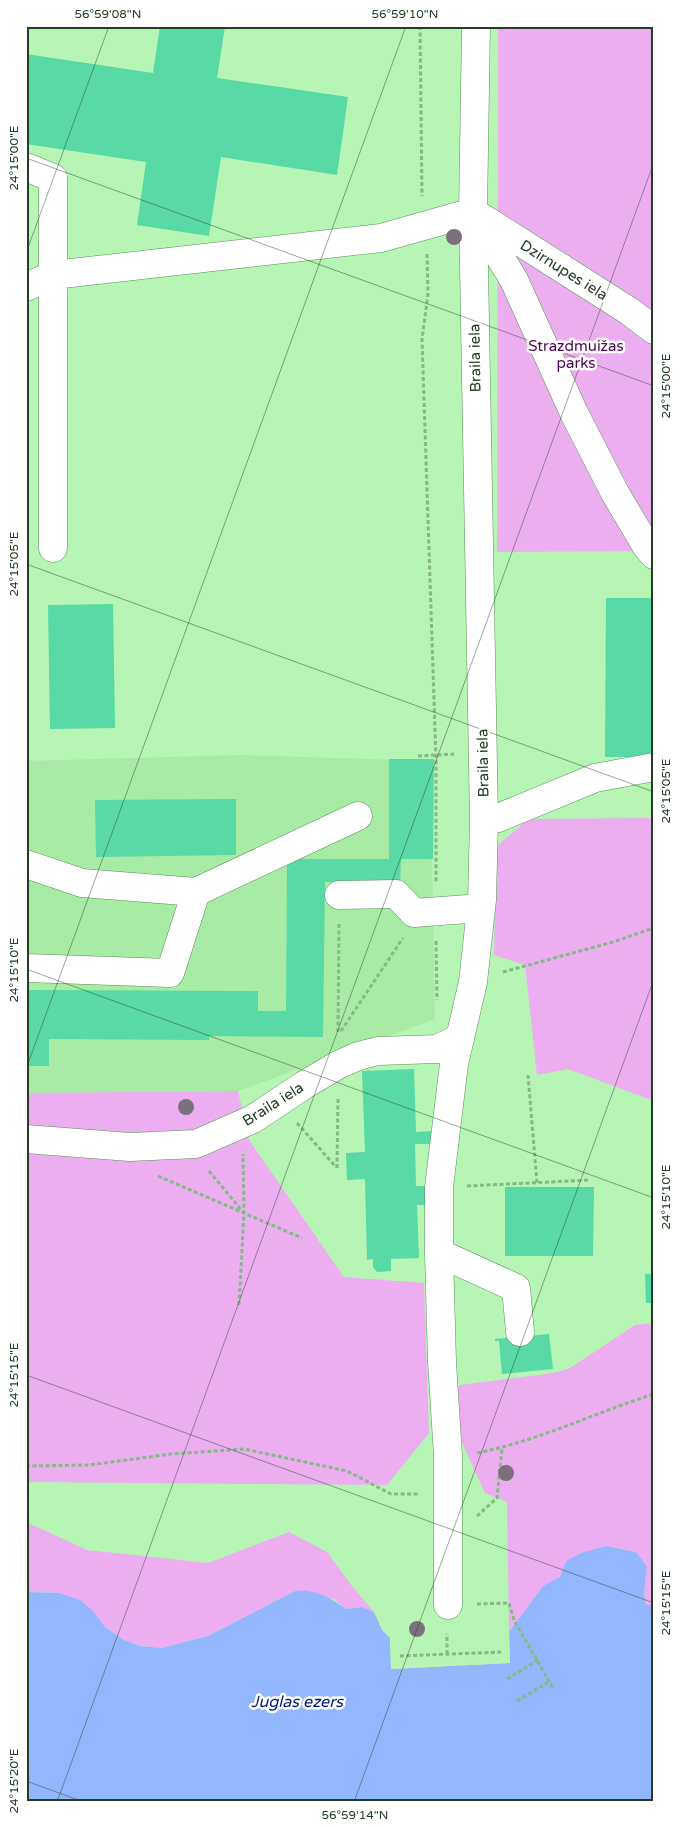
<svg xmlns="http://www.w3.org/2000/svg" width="680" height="1828" viewBox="0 0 680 1828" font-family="'Varela Round',sans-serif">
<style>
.built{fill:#a7eba4}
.green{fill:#ecaef1}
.water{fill:#93b7fe}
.pier{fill:#b6f5b4}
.building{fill:#58d9a5}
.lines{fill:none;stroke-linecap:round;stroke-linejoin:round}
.minor-casing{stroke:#579155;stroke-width:29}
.path{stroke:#86b985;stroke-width:3;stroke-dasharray:4 2.5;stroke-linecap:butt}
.minor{stroke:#fff;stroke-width:28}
.tree{fill:#7b717e}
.ticks{fill:none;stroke:#243d24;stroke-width:1;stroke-opacity:0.45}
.labels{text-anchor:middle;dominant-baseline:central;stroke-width:5;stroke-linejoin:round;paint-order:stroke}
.street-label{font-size:15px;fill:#243d24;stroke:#fff}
.park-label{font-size:15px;fill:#4b0552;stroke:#fff}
.water-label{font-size:16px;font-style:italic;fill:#001b7f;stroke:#fff}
.neatline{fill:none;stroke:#243d24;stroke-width:2}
.ticks-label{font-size:12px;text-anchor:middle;fill:#243d24}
</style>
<rect width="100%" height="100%" fill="#b6f5b4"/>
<!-- built -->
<path class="built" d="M242 755 430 761 435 1019 238 1091 26 1093V761Z"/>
<!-- green -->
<path class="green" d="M498 26H654V551L497 552Z
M654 818V1101L568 1069 537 1075 525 965 494 955 496 847 528 819Z
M238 1091 249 1140 344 1277 424 1283 429 1433 387 1485 26 1482V1093Z
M654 1323V1605L646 1606 644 1594 647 1566 636 1552 605 1546 566 1561 560 1577 543 1586 509 1632 507 1502 485 1493 458 1434 452 1386 554 1373 570 1368 635 1325Z
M26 1522 87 1550 208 1563 289 1532 327 1552 352 1586 374 1612 362 1607 346 1609 334 1599 295 1591 208 1636 162 1648 140 1646 124 1640 105 1627 93 1611 59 1593 26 1592Z"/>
<!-- water -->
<path class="water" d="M606 1546 636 1552 647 1566 644 1594 646 1605H654V1802H26V1592L59 1593 80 1600 93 1611 105 1627 124 1640 140 1646 162 1648 208 1636 295 1591C315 1589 330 1597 346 1609L362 1607 374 1612 382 1630 390 1638 391 1669 510 1663 509 1632 543 1586 560 1577 566 1561 581 1553Z"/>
<!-- pier -->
<path class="pier" d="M507 1632H509L510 1663 391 1669 390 1638H393V1666L508 1661Z"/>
<!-- building -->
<path class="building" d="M160 26H225L217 78 348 97 337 175 221 157 209 236 137 225 146 162 26 144V54L153 73Z
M606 598H654V757H605Z
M113 604 115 728 50 729 48 605Z
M389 759H434L433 859H401L400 886 375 882H325L323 1037 209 1036V1040L49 1039V1066H26V990L258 991V1011H286L287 859H389Z
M236 799V855L96 857 95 800Z
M414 1069 416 1132 432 1131V1144H415L416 1186H429L430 1205H417L419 1258 391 1259V1271L377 1272 373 1267V1259L367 1260 365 1179 347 1180 346 1153 365 1152 362 1071Z
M505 1187H594L593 1256H505Z
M645 1274H654V1303H646Z
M549 1334 553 1369 502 1374 499 1341H495V1339Z"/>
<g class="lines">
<!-- minor casing -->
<g class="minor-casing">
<path id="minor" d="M26 167 53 178V548
M473 213 514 280 574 413 615 493 647 547 654 555
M478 215 629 311 654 330
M26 287 53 275 381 238 473 212
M484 821 498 818 595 778 654 767
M26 864 82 883 196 892 358 816
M339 895 396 894 414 913 481 908
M26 968 170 973 196 892
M26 1139 130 1147 196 1144 253 1119 304 1085 338 1065 358 1056 378 1051 437 1049 460 1038
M439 1253 516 1288 520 1332
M448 1605V1456L442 1362 439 1253V1187L454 1064 473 982 482 900 484 821 473 212 476 26"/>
</g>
<!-- path -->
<path class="path" d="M420 26 422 196
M427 254 428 294 422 339 436 760V882
M418 756 454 754
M436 941 437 1000
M503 972 613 942 654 928
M341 1031 403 938
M338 1032 339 923
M528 1075 537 1183
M297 1123 336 1167
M337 1168 338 1098
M209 1171 243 1212
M158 1176 302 1238
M467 1186 590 1180
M239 1305 244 1213 243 1154
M477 1453C538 1441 594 1413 654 1394
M26 1466 89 1465 171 1454 244 1449 347 1471 391 1494H420
M477 1516 497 1498 502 1448
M477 1604 509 1603 514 1620 554 1690
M447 1654V1634
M400 1656 501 1652
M507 1679 538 1660
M517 1701 550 1681"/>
<!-- minor -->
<use href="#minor" class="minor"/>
</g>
<!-- trees -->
<g class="tree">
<circle cx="454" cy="237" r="8"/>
<circle cx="186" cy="1107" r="8"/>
<circle cx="506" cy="1473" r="8"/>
<circle cx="417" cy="1629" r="8"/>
</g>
<!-- ticks -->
<path class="ticks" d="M26 158 654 386M26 253 109 26M26 564 654 792M26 969 654 1198M26 1069 406 26M26 1375 654 1603M26 1781 84 1802M57 1802 654 162M354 1802 654 979M651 1802 654 1795"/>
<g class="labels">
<!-- street labels -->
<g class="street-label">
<text transform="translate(564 270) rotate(32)">Dzirnupes iela</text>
<text transform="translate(475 358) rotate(-91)">Braila iela</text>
<text transform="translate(483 763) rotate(-91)">Braila iela</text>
<text transform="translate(273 1104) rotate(-32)">Braila iela</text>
</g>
<!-- park labels -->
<g class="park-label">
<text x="576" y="346">Strazdmuižas<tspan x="576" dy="17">parks</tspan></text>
</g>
<!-- water labels -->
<g class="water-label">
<text x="297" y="1702">Juglas ezers</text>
</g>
</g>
<!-- border -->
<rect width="680" height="1828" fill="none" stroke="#ffffff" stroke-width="55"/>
<rect x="28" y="28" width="624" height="1772" class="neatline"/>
<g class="ticks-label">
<text x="108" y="18">56°59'08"N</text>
<text x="405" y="18">56°59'10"N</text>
<text transform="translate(14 158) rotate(-90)" y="4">24°15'00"E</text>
<text transform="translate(666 386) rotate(-90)" y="4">24°15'00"E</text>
<text transform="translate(14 564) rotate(-90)" y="4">24°15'05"E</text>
<text transform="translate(666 791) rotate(-90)" y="4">24°15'05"E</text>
<text transform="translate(14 970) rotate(-90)" y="4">24°15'10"E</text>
<text transform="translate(666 1197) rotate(-90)" y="4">24°15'10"E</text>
<text transform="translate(14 1375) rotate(-90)" y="4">24°15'15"E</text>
<text transform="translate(666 1603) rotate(-90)" y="4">24°15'15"E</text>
<text transform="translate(14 1781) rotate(-90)" y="4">24°15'20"E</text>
<text x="355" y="1819">56°59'14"N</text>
</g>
</svg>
